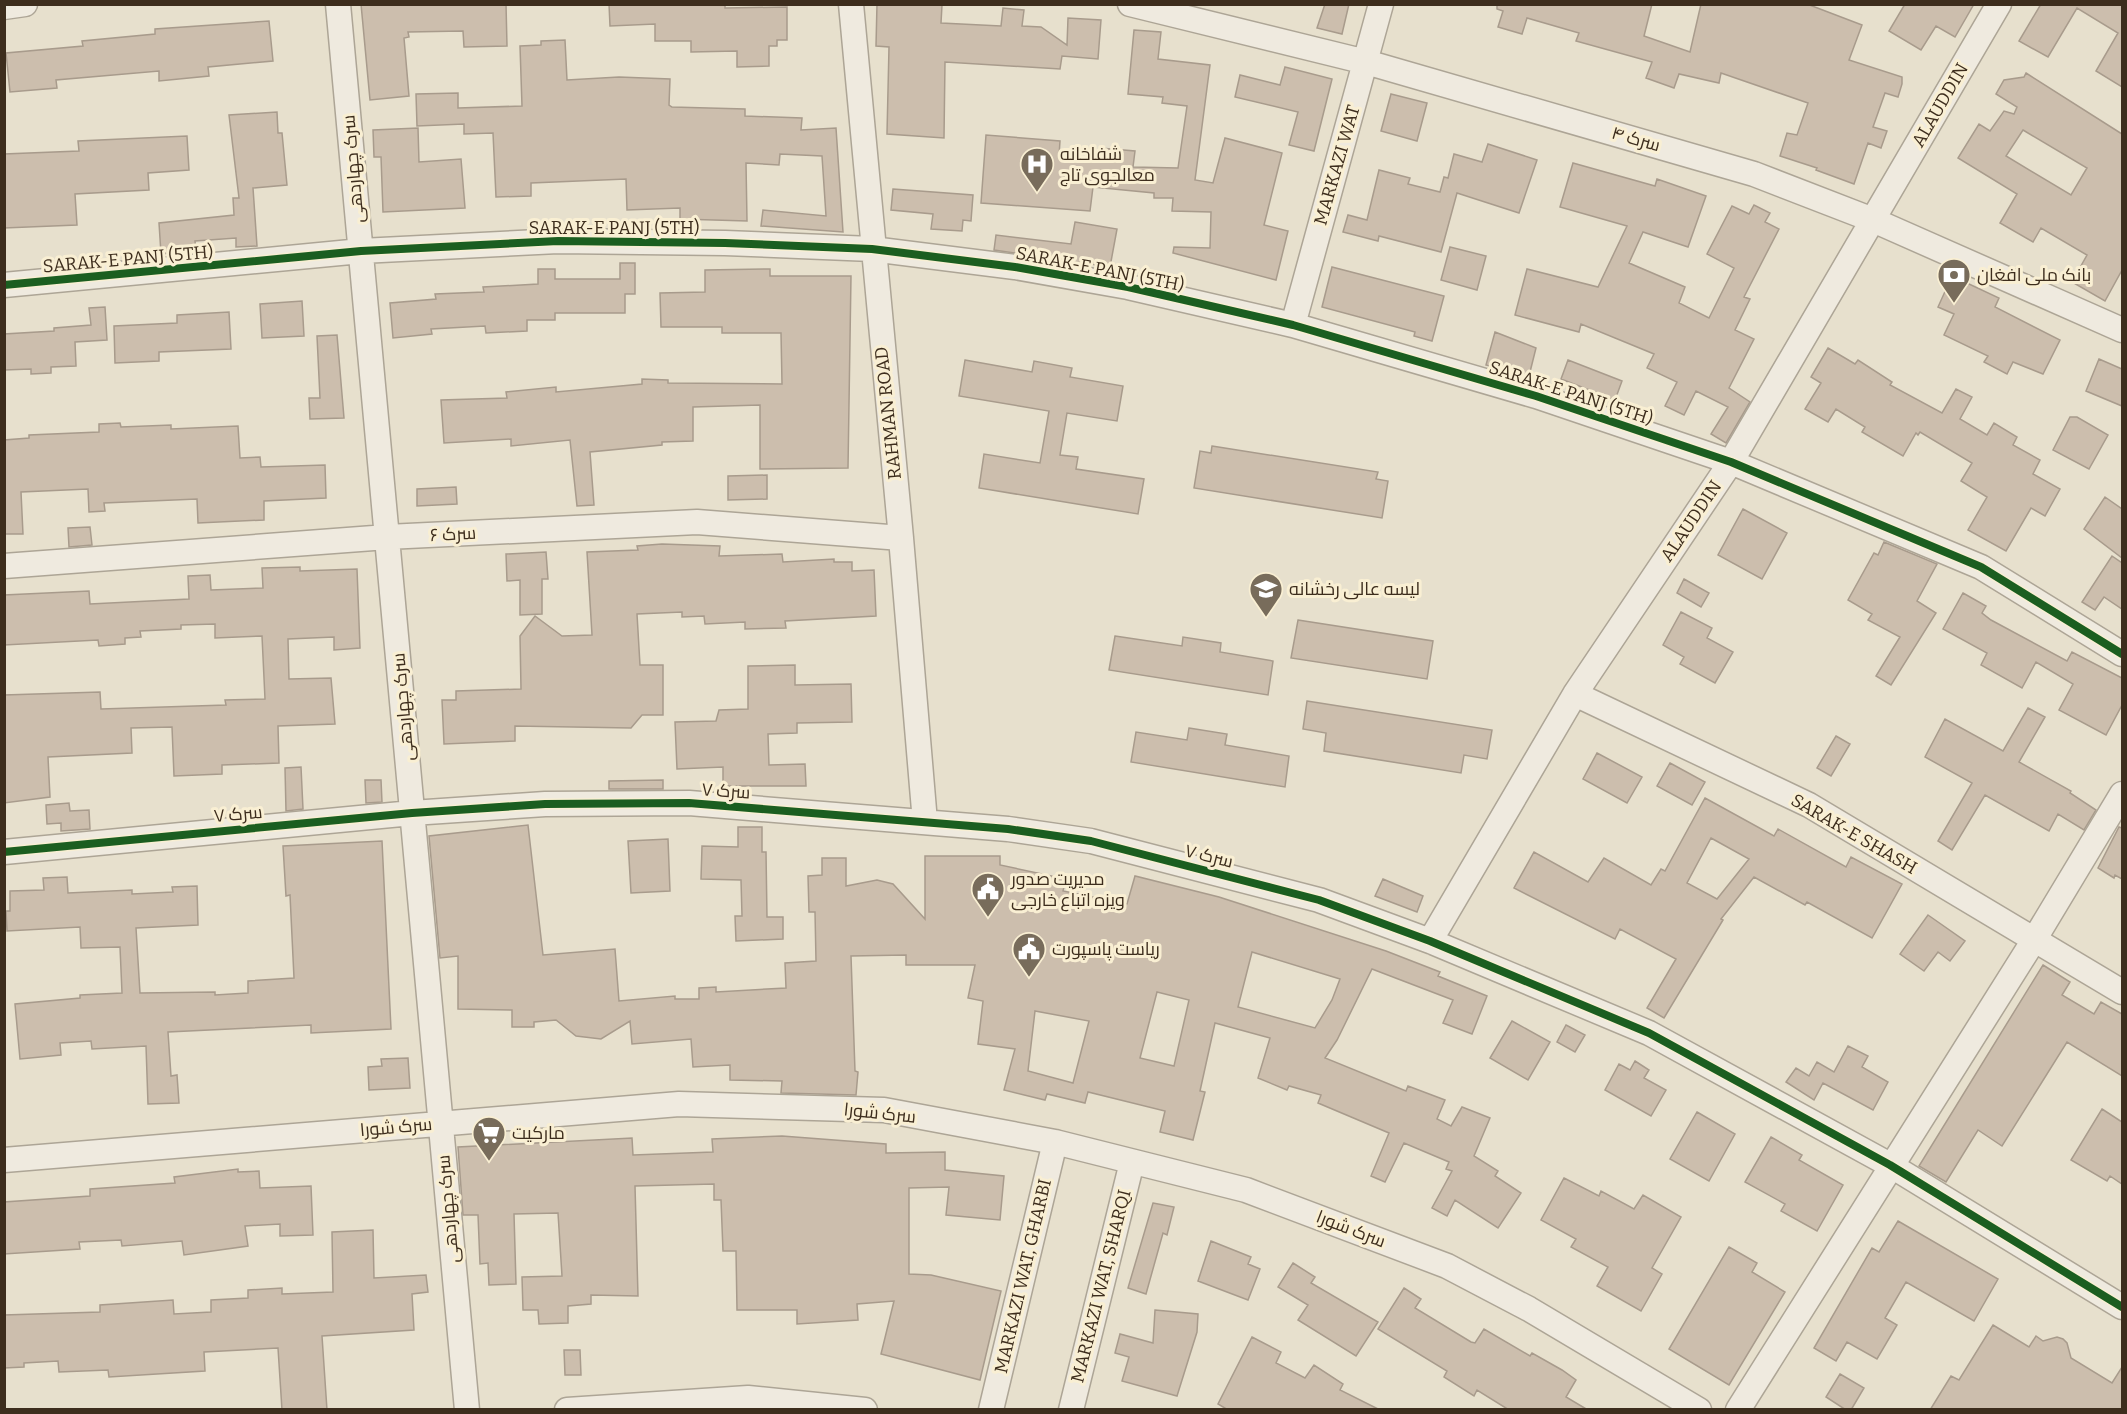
<svg xmlns="http://www.w3.org/2000/svg" width="2127" height="1414" viewBox="0 0 2127 1414" font-family="Bitter,Cairo,serif">
<style>
.building{fill:#ccbead;stroke:#a89b8c;stroke-width:1.5;fill-rule:evenodd}
.lines{fill:none;stroke-linecap:round;stroke-linejoin:round}
.street-casing{stroke:#ada596;stroke-width:27}
.street{stroke:#efeadf;stroke-width:24}
.cycleway-casing{stroke:#f9efd3;stroke-width:11}
.cycleway{stroke:#1b5e20;stroke-width:8}
.labels{text-anchor:middle;dominant-baseline:central;stroke-width:6;stroke-linejoin:round;paint-order:stroke}
.street-label{font-size:18px;fill:#3d2d1d;stroke:#f9efd3}
.poi-label{font-size:18px;fill:#3d2d1d;stroke:#f9efd3;text-anchor:start}
</style>
<rect width="100%" height="100%" fill="#e7e0cd"/>
<!-- building -->
<path class="building" d="M361 4H506L507 46 464 47 463 31 408 32 409 37 404 38 409 96 370 100Z
M609 4 725 5V8L787 7V40H777V46H769V66L737 67V51L691 52V41H655V24L610 26Z
M877 4 942 5 941 23 1001 26 1003 8 1024 10 1022 26 1041 27 1067 45 1068 18 1101 20 1098 59 1062 56 1060 69 945 62 944 138 887 134 889 47 876 46Z
M1325 4H1349L1342 34 1317 28Z
M1497 4H1652L1644 36 1690 52 1701 4H1807L1862 25 1849 60 1902 77V84L1898 97 1885 93 1873 127 1887 131 1881 148 1868 143 1854 184 1816 170 1817 168 1780 156 1787 133 1797 135 1808 103 1721 73 1719 83 1679 74 1674 88 1646 78 1652 62 1576 41 1579 33 1527 18 1522 34 1498 27 1503 11 1497 9Z
M1905 4H1974L1955 37 1936 26 1921 50 1889 31Z
M2041 4H2122V87L2096 71 2118 33 2077 8 2048 57 2019 41Z
M269 21 273 61 208 67 209 76 159 81V71L56 80 57 88 10 92 6 53 83 46 82 41 155 34V29Z
M1134 30 1161 32 1158 59 1210 65 1195 180 1213 183 1225 138 1282 153 1264 225 1288 231 1276 280 1173 253 1174 247 1210 248 1211 212 1172 211 1173 198H1154V193L1093 187 1090 211 981 203 986 135 1060 141 1059 156 1099 160 1100 148 1135 151 1133 167 1178 168 1187 106 1162 103 1163 97 1128 94Z
M565 40 567 80 619 77 670 79 669 105 672 107 745 109V116L802 118 801 130 836 128 843 232 761 226 763 210 826 216 822 156 780 154 779 165 746 163 747 221 680 219V208L627 210 626 179 531 183V196L496 197 493 133 464 134V124L417 126 416 94 458 93V108L522 106 520 46 541 45V41Z
M1285 67 1332 79 1314 151 1289 145 1298 112 1235 97 1240 75 1280 85Z
M2026 73 2122 134V270L2105 301 2072 282 2087 255 2041 228 2033 242 2000 223 2017 194 1958 158 1979 124 1990 131 2004 111 2014 114 2017 107 1996 94 2004 80 2024 77ZM2023 130 2087 168 2071 195 2006 156Z
M1391 94 1427 103 1417 141 1381 131Z
M277 112 278 133H282L287 185 253 188 257 246 236 247V238L195 241 196 251 161 254 159 223 234 215 233 198H239L229 115Z
M418 128 419 162 461 159 465 208 383 212 381 157H374L373 130Z
M187 136 189 170 148 173 149 190 75 194 77 225 4 228V154L79 151 78 141Z
M1488 144 1537 160 1519 213 1457 193 1441 252 1379 236 1378 241 1343 232 1348 215 1367 220 1379 170 1410 178 1408 184 1440 192 1444 177 1448 178 1454 154 1482 162Z
M1573 163 1655 186 1657 179 1706 196 1688 247 1643 232 1629 263 1685 287 1679 303 1709 318 1734 268 1707 254 1732 206 1749 214 1754 205 1770 213 1765 222 1779 229 1744 297 1750 299 1735 330 1754 339 1729 388 1750 402 1726 443 1711 434 1728 407 1696 391 1684 415 1665 406 1677 382 1647 368 1654 354 1581 324 1579 332 1515 315 1527 269 1598 287 1627 226 1560 207Z
M893 189 973 195 971 221 963 220 962 231 931 229 933 214 891 210Z
M1075 222 1117 229 1110 267 994 250 996 235 1071 244Z
M1450 247 1486 256 1477 290 1441 280Z
M620 263H635V294H625V313H555V320H527V331L486 333 485 326 431 329 432 334 393 338 390 303 436 299 435 294 484 292 483 287 538 284V269H555V279H620Z
M1332 267 1444 296 1432 341 1414 336 1415 332 1322 307Z
M770 269V276H851L848 468 760 469V405L693 407V441L662 442V445L590 452 594 505 577 506 570 440 511 446V439L444 443 441 400 507 398 506 392 556 387V392L642 384V379L668 380V383L782 384 781 333H722V327H661L660 293 705 292V270Z
M1952 276 1999 298 1995 307 2060 340 2043 374 2013 362 2007 374 1984 362 1988 356 1944 335 1954 314 1938 307Z
M302 301 304 336 262 338 260 304Z
M105 307 107 340 75 342 76 366 51 367V373L31 374V369L4 370V334L54 331V328L91 325 89 308Z
M229 312 231 349 159 352V361L115 363 114 326 177 323V315Z
M1495 332 1536 348 1529 376 1486 365Z
M337 335 344 418 310 419 309 398H320L317 336Z
M1828 348 1855 364 1858 360 1892 382 1890 385 1942 413 1956 389 1972 397 1960 419 1987 435 1994 423 2017 437 2013 445 2040 460 2033 474 2060 489 2045 516 2031 508 2006 551 1968 530 1987 497 1961 481 1972 463 1920 432 1918 435 1916 433 1903 456 1862 432 1865 427 1836 409 1828 422 1805 409 1821 383 1811 377Z
M2099 359 2122 369V406L2086 391Z
M965 360 1032 372 1034 361 1072 368 1070 377 1123 386 1117 421 1067 413 1060 455 1078 457 1076 469 1144 479 1138 514 979 488 984 454 1040 463 1049 411 959 396Z
M1568 360 1622 381 1615 400 1561 379Z
M2070 417H2077L2108 435 2089 469 2053 450Z
M120 423 121 427 171 425V429L238 426 240 458 260 457 261 467 325 465 326 498 264 501V520L198 523 197 499 104 503 105 511 89 512 88 489 21 492 23 534H4V440L29 438V435L99 432V424Z
M1212 446 1378 472 1376 479 1388 481 1382 518 1194 488 1200 451 1211 453Z
M767 475V499L728 500V476Z
M456 487 457 504 417 506V489Z
M2105 497 2122 509V558L2084 529Z
M1743 509 1787 533 1762 579 1718 555Z
M90 527 92 545 69 547 68 528Z
M1884 542 1937 564 1917 601 1936 613 1891 685 1876 676 1900 637 1868 620 1872 614 1848 600 1874 553 1878 555Z
M662 544 720 546 719 556 782 554 783 562 834 559V562H852V571L874 570 876 616 785 621 786 628 745 629V622L705 624 704 616 682 617V612L637 614 640 665H663V715H642L631 728 515 726V741L444 744 442 700H456V691L521 689 520 636 535 616 562 636 592 635 587 552 638 550 637 546Z
M546 552 548 579H542V614L520 615V580L507 581 506 554Z
M2112 556 2122 563V609L2104 597 2095 610 2082 602Z
M300 567V571L357 569 360 648 334 650V637L288 639 289 679 331 678 335 724 278 726 279 763 222 765V774L174 776 172 727 131 728 132 753 48 757 50 797 4 803V695L100 692 101 709 226 705 225 700 265 699 262 636 215 638V624L181 625V629L140 631 141 637 125 638V644L99 646 98 640 4 645V595L89 591 90 604 189 599 188 576 210 575 211 590 263 588 262 568Z
M1684 579 1709 593 1701 607 1677 593Z
M1963 593 1986 606 1982 613 1991 620 2067 661 2072 652 2122 678V705L2106 735 2059 710 2073 684 2036 662 2022 688 1981 665 1987 653 1943 629Z
M1681 612 1712 628 1707 638 1733 652 1715 683 1680 664 1684 657 1663 645Z
M1298 620 1433 641 1427 679 1291 658Z
M1115 636 1182 646 1183 637 1221 643 1220 652 1273 661 1268 695 1109 670Z
M795 665V685L851 684 852 722 797 723V733L768 734 769 765 805 764 806 786H723V767L677 769 675 722 716 721 719 710 748 709V666Z
M1307 701 1492 730 1487 759 1464 755 1461 773 1324 751 1326 733 1303 729Z
M2028 708 2045 717 2019 762 2071 791 2070 793 2096 810 2084 830 2058 814 2049 831 1985 795 1952 850 1938 841 1972 783 1925 757 1945 719 2003 751Z
M1189 728 1227 734 1225 745 1289 756 1285 787 1131 762 1136 732 1187 740Z
M1836 736 1850 744 1831 776 1817 768Z
M1597 753 1642 777 1627 803 1583 779Z
M1670 763 1705 782 1692 805 1657 786Z
M301 767 303 809 286 811 285 768Z
M365 780H381L382 802 366 803Z
M663 780V789H609V781Z
M1705 798 1774 836 1778 829 1846 867 1851 857 1902 884 1872 938 1807 902 1805 905 1754 877 1721 919 1723 920 1664 1018 1647 1008 1676 959 1620 929 1615 939 1514 888 1534 852 1588 882 1604 858 1651 885 1661 869 1665 871ZM1711 838 1749 859 1717 899 1687 883Z
M69 803 70 811 89 810 90 829 61 831V823L47 824 46 805Z
M528 825 543 955 615 949 619 1001 675 996V999H699V988L716 987V992L786 988 785 963 816 961 815 912H809L808 876 822 875V858H846V886L877 880 893 884 925 919V856H1000V865L1066 879 1063 891 1127 904 1135 876 1219 897 1386 951 1440 972 1438 976 1487 996 1472 1034 1443 1023 1453 1000 1372 969 1337 1040 1325 1058 1406 1091 1408 1086 1445 1100 1437 1119 1451 1126 1462 1107 1490 1118 1474 1156 1498 1171 1495 1176 1521 1193 1498 1228 1455 1200 1447 1216 1432 1208 1452 1171 1446 1169 1449 1162 1404 1143 1385 1182 1371 1176 1389 1133 1318 1103 1321 1095 1289 1086 1287 1090 1258 1078 1270 1038 1215 1023 1200 1091 1205 1092 1193 1140 1160 1132 1165 1111 1088 1092 1085 1103 1047 1094 1045 1100 1004 1090 1015 1049 978 1044 983 1001 968 998 975 965H906V955L851 956 855 1071 858 1072 856 1095 781 1093 782 1081 730 1080V1065L693 1067 691 1039 632 1044 630 1021 601 1039 576 1036 556 1020 534 1022V1027H512V1010L458 1009V956L440 958 429 836ZM1252 952 1340 979 1332 1000 1315 1028 1238 1007ZM1157 992 1189 1000 1174 1066 1140 1058ZM1035 1011 1089 1021 1073 1083 1028 1071Z
M738 827H762V852H766L767 917H783V939L736 941 735 916H742L741 880 701 879 702 846 738 847Z
M2119 827 2122 828V879L2115 875 2114 878 2098 868Z
M668 839 670 891 631 893 628 841Z
M382 841 391 1029 311 1033V1025L168 1032 171 1076 177 1075 179 1103 148 1104 146 1046 92 1049 91 1041 60 1043 61 1055 20 1059 15 1004 80 998V995L122 993 120 947 81 948 80 927 7 931 6 911H10V891L44 890 43 878 67 877 68 893 132 890V894L173 892 172 887 197 886 198 925 136 928 140 993 215 992V995L248 993V981L294 978 290 895 286 896 283 846Z
M1383 879 1423 896 1417 912 1375 896Z
M1928 915 1965 941 1950 961 1938 952 1924 971 1900 954Z
M2043 965 2070 982 2062 995 2094 1014 2101 1002 2122 1014V1076L2067 1042 2002 1146 1978 1130 1946 1182 1919 1166Z
M1512 1021 1550 1042 1528 1080 1490 1058Z
M1566 1025 1585 1035 1575 1052 1557 1042Z
M1848 1046 1868 1056 1862 1067 1888 1082 1873 1110 1823 1083 1814 1100 1786 1082 1796 1068 1809 1076 1817 1062 1834 1072Z
M408 1058 410 1088 369 1090 368 1067 382 1066 381 1059Z
M1635 1061 1649 1070 1644 1078 1666 1090 1651 1116 1605 1090 1619 1064 1630 1070Z
M2102 1109 2122 1122V1184L2110 1176 2107 1181 2071 1160Z
M1697 1112 1735 1134 1709 1181 1670 1159Z
M782 1136 886 1144V1153L945 1152V1170L1004 1176 1000 1220 946 1215 949 1187 909 1188V1274L931 1275 1001 1291 980 1380 881 1354 894 1301 857 1304 858 1320 797 1324V1310H737L736 1251H723L721 1200H714V1184L635 1186 638 1296 591 1295V1304L568 1306V1323L539 1324 538 1310H523L522 1277 562 1276 558 1213 514 1214 516 1284 489 1285 488 1263 480 1264 478 1215H463L458 1147 632 1138 633 1155 713 1152 712 1139Z
M1771 1137 1802 1155 1799 1160 1843 1185 1817 1231 1781 1211 1785 1204 1745 1182Z
M238 1169V1172L259 1171 260 1188 311 1186 313 1235 280 1236V1224L245 1226 248 1246 184 1255 182 1241 122 1246 121 1240 79 1242 80 1249 4 1254V1202L90 1196V1189L175 1183 174 1177Z
M1564 1178 1599 1196 1601 1191 1634 1209 1643 1195 1681 1217 1652 1268 1662 1274 1641 1311 1597 1286 1608 1267 1571 1247 1576 1239 1541 1220Z
M1153 1203 1174 1207 1167 1235 1163 1233 1146 1294 1128 1288Z
M1898 1221 1998 1279 1974 1321 1906 1282 1885 1318 1897 1325 1877 1359 1847 1342 1836 1361 1814 1348 1872 1248 1879 1252Z
M373 1230 374 1278 426 1275 428 1292 412 1294 414 1330 322 1336 327 1410H282L278 1348 204 1352 205 1371 109 1377 108 1370 59 1372 58 1361 24 1363V1367L4 1368V1315L100 1312V1305L173 1300 174 1314 211 1312V1300L248 1298V1290L282 1288V1294L333 1292 332 1232Z
M1211 1241 1251 1257 1248 1264 1260 1269 1248 1300 1198 1281Z
M1729 1247 1757 1263 1752 1272 1785 1292 1729 1385 1669 1349Z
M1293 1263 1315 1277 1311 1283 1378 1322 1356 1356 1298 1320 1308 1305 1278 1287Z
M1404 1288 1421 1299 1415 1308 1471 1342 1475 1343 1484 1329 1530 1356 1532 1353 1562 1370 1576 1380 1566 1397 1588 1410H1509L1477 1390 1474 1396 1444 1377 1447 1371 1378 1329Z
M1155 1310 1198 1314 1197 1332 1177 1396 1122 1381 1129 1357 1115 1353 1120 1334 1153 1343Z
M1993 1325 2029 1347 2036 1336 2043 1341 2057 1337 2063 1339 2067 1343 2071 1358 2112 1383 2122 1367V1410H1930L1951 1376 1959 1380Z
M1252 1337 1281 1352 1276 1363 1305 1378 1314 1365 1343 1384 1340 1390 1380 1410H1228L1218 1404Z
M564 1350H580L581 1375H565Z
M1840 1374 1864 1388 1851 1410H1846L1826 1397Z"/>
<g class="lines">
<!-- street casing -->
<g class="street-casing">
<path id="street" d="M338 4 467 1410
M851 4 901 538 925 822
M1130 4 1366 62 1754 174 1873 220 2122 330
M4 7 25 4
M4 285 361 251 558 241 725 243 872 249 1015 267 1128 287 1293 325 1536 396 1731 462 1981 567 2122 654
M1293 325 1381 4
M4 566 387 537 697 522 901 538
M1575 694 1809 805 2122 992
M4 852 412 813 545 804 689 803 1008 829 1091 841 1319 900 1430 941 1649 1033 1890 1165 2122 1307
M1430 941 1575 694 1731 462 1999 4
M4 1160 679 1104 884 1110 1055 1142 1246 1190 1447 1266 1529 1309 1699 1410
M567 1410 748 1398 865 1410
M991 1410 1055 1142
M1071 1410 1132 1162
M1738 1410 2034 940 2122 794"/>
</g>
<!-- street -->
<use href="#street" class="street"/>
<!-- cycleway casing -->
<g class="cycleway-casing">
<path id="cycleway" d="M4 285 361 251 558 241 725 243 872 249 1015 267 1128 287 1293 325 1536 396 1731 462 1981 567 2122 654
M4 852 412 813 545 804 689 803 1008 829 1091 841 1319 900 1430 941 1649 1033 1890 1165 2122 1307"/>
</g>
<!-- cycleway -->
<use href="#cycleway" class="cycleway"/>
</g>
<!-- icons -->
<defs>
<g id="hospital-pin" transform="scale(1.725)"><path d="M0 17L-7.5 6A9.5 9.5 0 1 1 7.5 6Z" fill="#786c5b" stroke="#f9efd3"/><path d="M-5-5h3v3.5h4V-5h3V5h-3V1.5h-4V5h-3Z" fill="#fff"/></g>
<g id="bank-pin" transform="scale(1.725)"><path d="M0 17L-7.5 6A9.5 9.5 0 1 1 7.5 6Z" fill="#786c5b" stroke="#f9efd3"/><path d="M-6-4H6V4H-6ZM0-2.3a2.3 2.3 0 1 0 0 4.6a2.3 2.3 0 1 0 0-4.6Z" fill="#fff"/></g>
<g id="school-pin" transform="scale(1.725)"><path d="M0 17L-7.5 6A9.5 9.5 0 1 1 7.5 6Z" fill="#786c5b" stroke="#f9efd3"/><path d="M0-5L7-2L0 1L-7-2ZM-4 1L0 2.5L4 1V4Q0 6-4 4Z" fill="#fff"/></g>
<g id="civic-pin" transform="scale(1.725)"><path d="M0 17L-7.5 6A9.5 9.5 0 1 1 7.5 6Z" fill="#786c5b" stroke="#f9efd3"/><path d="M-.6-6.5H3V-4.5H.6V-3L4-1V1h2V6H-6V1h2V-1L-.6-3ZM-1.2 2.5V6h2.4V2.5Z" fill="#fff"/></g>
<g id="supermarket-pin" transform="scale(1.725)"><path d="M0 17L-7.5 6A9.5 9.5 0 1 1 7.5 6Z" fill="#786c5b" stroke="#f9efd3"/><path d="M-6-5.5h2.5l.6 2H6L4.5 2H-2.5L-4.4-4H-6ZM-1.5 3.2a1.3 1.3 0 1 0 .1 0ZM3 3.2a1.3 1.3 0 1 0 .1 0Z" fill="#fff"/></g>
</defs>
<g fill-rule="evenodd">
<use href="#hospital-pin" x="1037" y="164"/>
<use href="#bank-pin" x="1954" y="275"/>
<use href="#school-pin" x="1266" y="589"/>
<use href="#civic-pin" x="988" y="889"/>
<use href="#civic-pin" x="1029" y="949"/>
<use href="#supermarket-pin" x="489" y="1133"/>
</g>
<g class="labels">
<!-- street labels -->
<g class="street-label">
<text transform="translate(1940 105) rotate(-60)">ALAUDDIN</text>
<text transform="translate(1636 139) rotate(16)">سرک ۴</text>
<text transform="translate(1337 165) rotate(-74)">MARKAZI WAT</text>
<text transform="translate(353 169) rotate(-95)">سرک چهاردهی</text>
<text x="614" y="228">SARAK-E PANJ (5TH)</text>
<text transform="translate(128 259) rotate(-5)">SARAK-E PANJ (5TH)</text>
<text transform="translate(1100 269) rotate(11)">SARAK-E PANJ (5TH)</text>
<text transform="translate(1571 393) rotate(18)">SARAK-E PANJ (5TH)</text>
<text transform="translate(888 413) rotate(-96)">RAHMAN ROAD</text>
<text transform="translate(1691 521) rotate(-56)">ALAUDDIN</text>
<text transform="translate(453 534) rotate(-3)">سرک ۶</text>
<text transform="translate(403 707) rotate(-95)">سرک چهاردهی</text>
<text transform="translate(726 791) rotate(4)">سرک ۷</text>
<text transform="translate(238 814) rotate(-5)">سرک ۷</text>
<text transform="translate(1854 834) rotate(30)">SARAK-E SHASH</text>
<text transform="translate(1209 856) rotate(14)">سرک ۷</text>
<text transform="translate(880 1113) rotate(6)">سرک شورا</text>
<text transform="translate(396 1127) rotate(-5)">سرک شورا</text>
<text transform="translate(448 1209) rotate(-95)">سرک چهاردهی</text>
<text transform="translate(1351 1229) rotate(21)">سرک شورا</text>
<text transform="translate(1023 1276) rotate(-77)">MARKAZI WAT, GHARBI</text>
<text transform="translate(1101 1286) rotate(-76)">MARKAZI WAT, SHARQI</text>
</g>
<!-- poi labels -->
<g class="poi-label">
<text x="1060" y="154">شفاخانه<tspan x="1060" dy="21">معالجوی تاج</tspan></text>
<text x="1977" y="275">بانک ملی افغان</text>
<text x="1289" y="589">لیسه عالی رخشانه</text>
<text x="1011" y="879">مدیریت صدور<tspan x="1011" dy="21">ویزه اتباع خارجی</tspan></text>
<text x="1052" y="949">ریاست پاسپورت</text>
<text x="512" y="1133">مارکیت</text>
</g>
</g>
<!-- border -->
<rect width="2127" height="1414" fill="none" stroke="#3d2d1d" stroke-width="12"/>
</svg>
